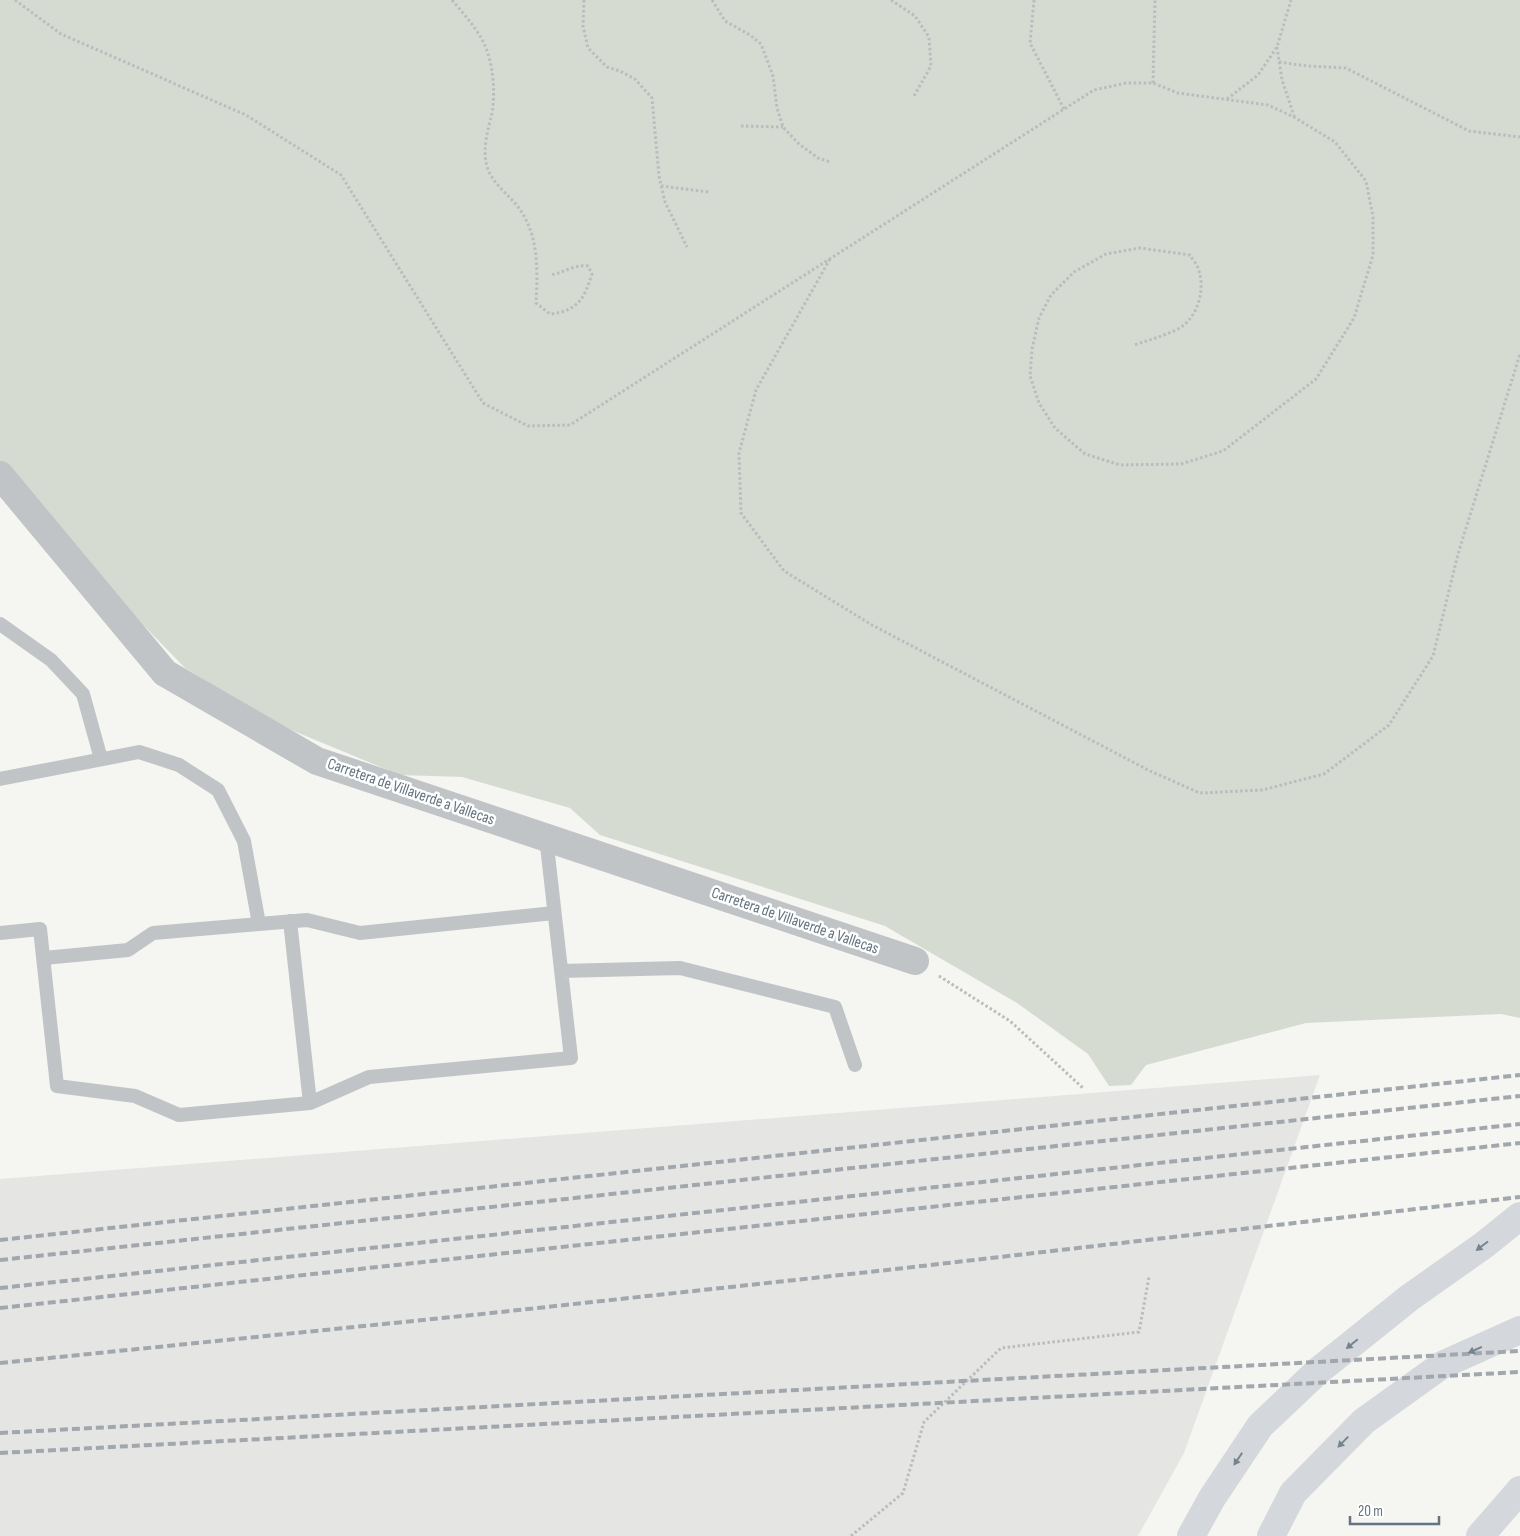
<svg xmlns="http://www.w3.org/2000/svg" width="1520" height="1536" viewBox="0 0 1520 1536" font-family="'Sofia Sans Condensed',sans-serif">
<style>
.built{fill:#e5e6e4}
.green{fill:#d6dbd2}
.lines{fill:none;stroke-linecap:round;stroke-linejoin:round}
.path{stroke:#babcbe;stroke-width:3;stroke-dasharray:2.5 2.5;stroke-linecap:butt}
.service{stroke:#c0c4c7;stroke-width:14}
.minor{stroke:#c0c4c7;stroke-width:28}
.motorway{stroke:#d4d8dc;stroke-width:28}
.rail{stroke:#a1a7ac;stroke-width:4;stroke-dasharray:8 4;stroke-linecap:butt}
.oneway{fill:#75848f}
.labels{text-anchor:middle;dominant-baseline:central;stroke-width:5;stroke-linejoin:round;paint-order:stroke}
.street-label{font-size:16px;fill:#647581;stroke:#fff}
</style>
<rect width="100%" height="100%" fill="#f5f5f1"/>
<!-- built -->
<path class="built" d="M1320 1075 1184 1453 1138 1536H0V1179Z"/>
<!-- green -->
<path class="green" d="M0 0H1520V1018L1501 1014 1306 1023 1146 1065 1131 1085 1109 1086 1088 1054 1017 1003 885 926 600 835 570 808 462 777 400 775 272 722 185 668 119 600 0 464Z"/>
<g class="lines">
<!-- path -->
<path class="path" d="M15 0 61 34 246 115 341 175 483 403 528 426 570 425 1094 90 1126 83H1153L1178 93 1268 105 1294 117 1335 142 1366 181 1373 217V255L1354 318 1316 379 1223 451 1181 464 1120 465 1085 454 1055 428 1039 403 1030 376 1032 349 1039 318 1051 295 1074 272 1106 254 1140 248 1190 255C1192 259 1197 264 1198 268 1206 289 1198 318 1178 329 1164 336 1149 340 1134 345
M452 0C462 12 472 23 480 36 493 57 496 90 492 113 488 130 482 149 487 166 491 181 504 191 514 202 539 230 538 268 536 303L550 314C578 311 584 299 592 274L588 266C576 264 562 273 551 275
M584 0 583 26 588 48 607 67 620 71 635 79 652 98 659 176 665 202 687 247
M712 0 725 21 750 35 761 44 773 76 777 108 783 127 799 144 818 158 830 162
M891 0 915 16 929 37 931 66 914 96
M1034 0 1030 43 1064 109
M1277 47 1282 80 1294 116
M1279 62 1307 66 1346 68 1469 131 1520 137
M1153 83 1155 0
M1227 99 1258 75 1277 47 1291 0
M741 126 783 127
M661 186 709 192
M830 259 756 390 739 453 741 513 784 571 872 625 1150 771 1200 793 1262 790 1324 774 1389 725 1433 656 1458 554 1520 354
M939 976 1010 1021 1083 1088
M851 1536 903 1493 924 1422 1001 1348 1139 1332 1149 1277"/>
<!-- service -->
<path class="service" d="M0 624 51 660 83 694 101 759
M0 779 139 752 179 765 218 790 244 841 259 924
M290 921 310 1103
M0 933 40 929 57 1086 135 1096 179 1115 310 1103 369 1077 571 1058 546 837
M44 958 128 950 153 933 259 924 307 920 360 933 554 913
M561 971 680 968 835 1007 855 1065"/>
<!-- minor -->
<path class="minor" d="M0 475 165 673 317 761 915 961"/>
<!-- motorway -->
<path class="motorway" d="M1191 1536 1212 1498 1260 1426 1318 1371 1409 1298 1484 1245 1520 1216
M1271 1536 1293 1493 1364 1421 1442 1365 1520 1330
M1480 1536 1520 1490"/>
<!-- rail -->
<path class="rail" d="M0 1240 1520 1075
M0 1260 1520 1096
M0 1288 1520 1124
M0 1308 1520 1143
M0 1363 482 1314 887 1270 1520 1197
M0 1433 1520 1351
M0 1453 1520 1372"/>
</g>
<!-- one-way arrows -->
<defs><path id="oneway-solid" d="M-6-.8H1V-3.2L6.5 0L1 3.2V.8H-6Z" transform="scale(1.25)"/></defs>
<g class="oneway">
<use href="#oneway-solid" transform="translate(1482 1246) rotate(143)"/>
<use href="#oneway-solid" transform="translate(1352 1344) rotate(141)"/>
<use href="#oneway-solid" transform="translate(1475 1350) rotate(156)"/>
<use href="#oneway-solid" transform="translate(1343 1442) rotate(134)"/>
<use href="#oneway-solid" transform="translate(1238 1459) rotate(124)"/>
</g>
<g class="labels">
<!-- street labels -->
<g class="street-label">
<text transform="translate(411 792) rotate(19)">Carretera de Villaverde a Vallecas</text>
<text transform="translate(795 921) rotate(19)">Carretera de Villaverde a Vallecas</text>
</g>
</g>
<!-- scale -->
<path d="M1350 1516v8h89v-8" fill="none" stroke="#647581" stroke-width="2.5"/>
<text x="1358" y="1516" font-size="15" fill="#647581" stroke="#ffffff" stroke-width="4" paint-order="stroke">20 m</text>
</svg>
